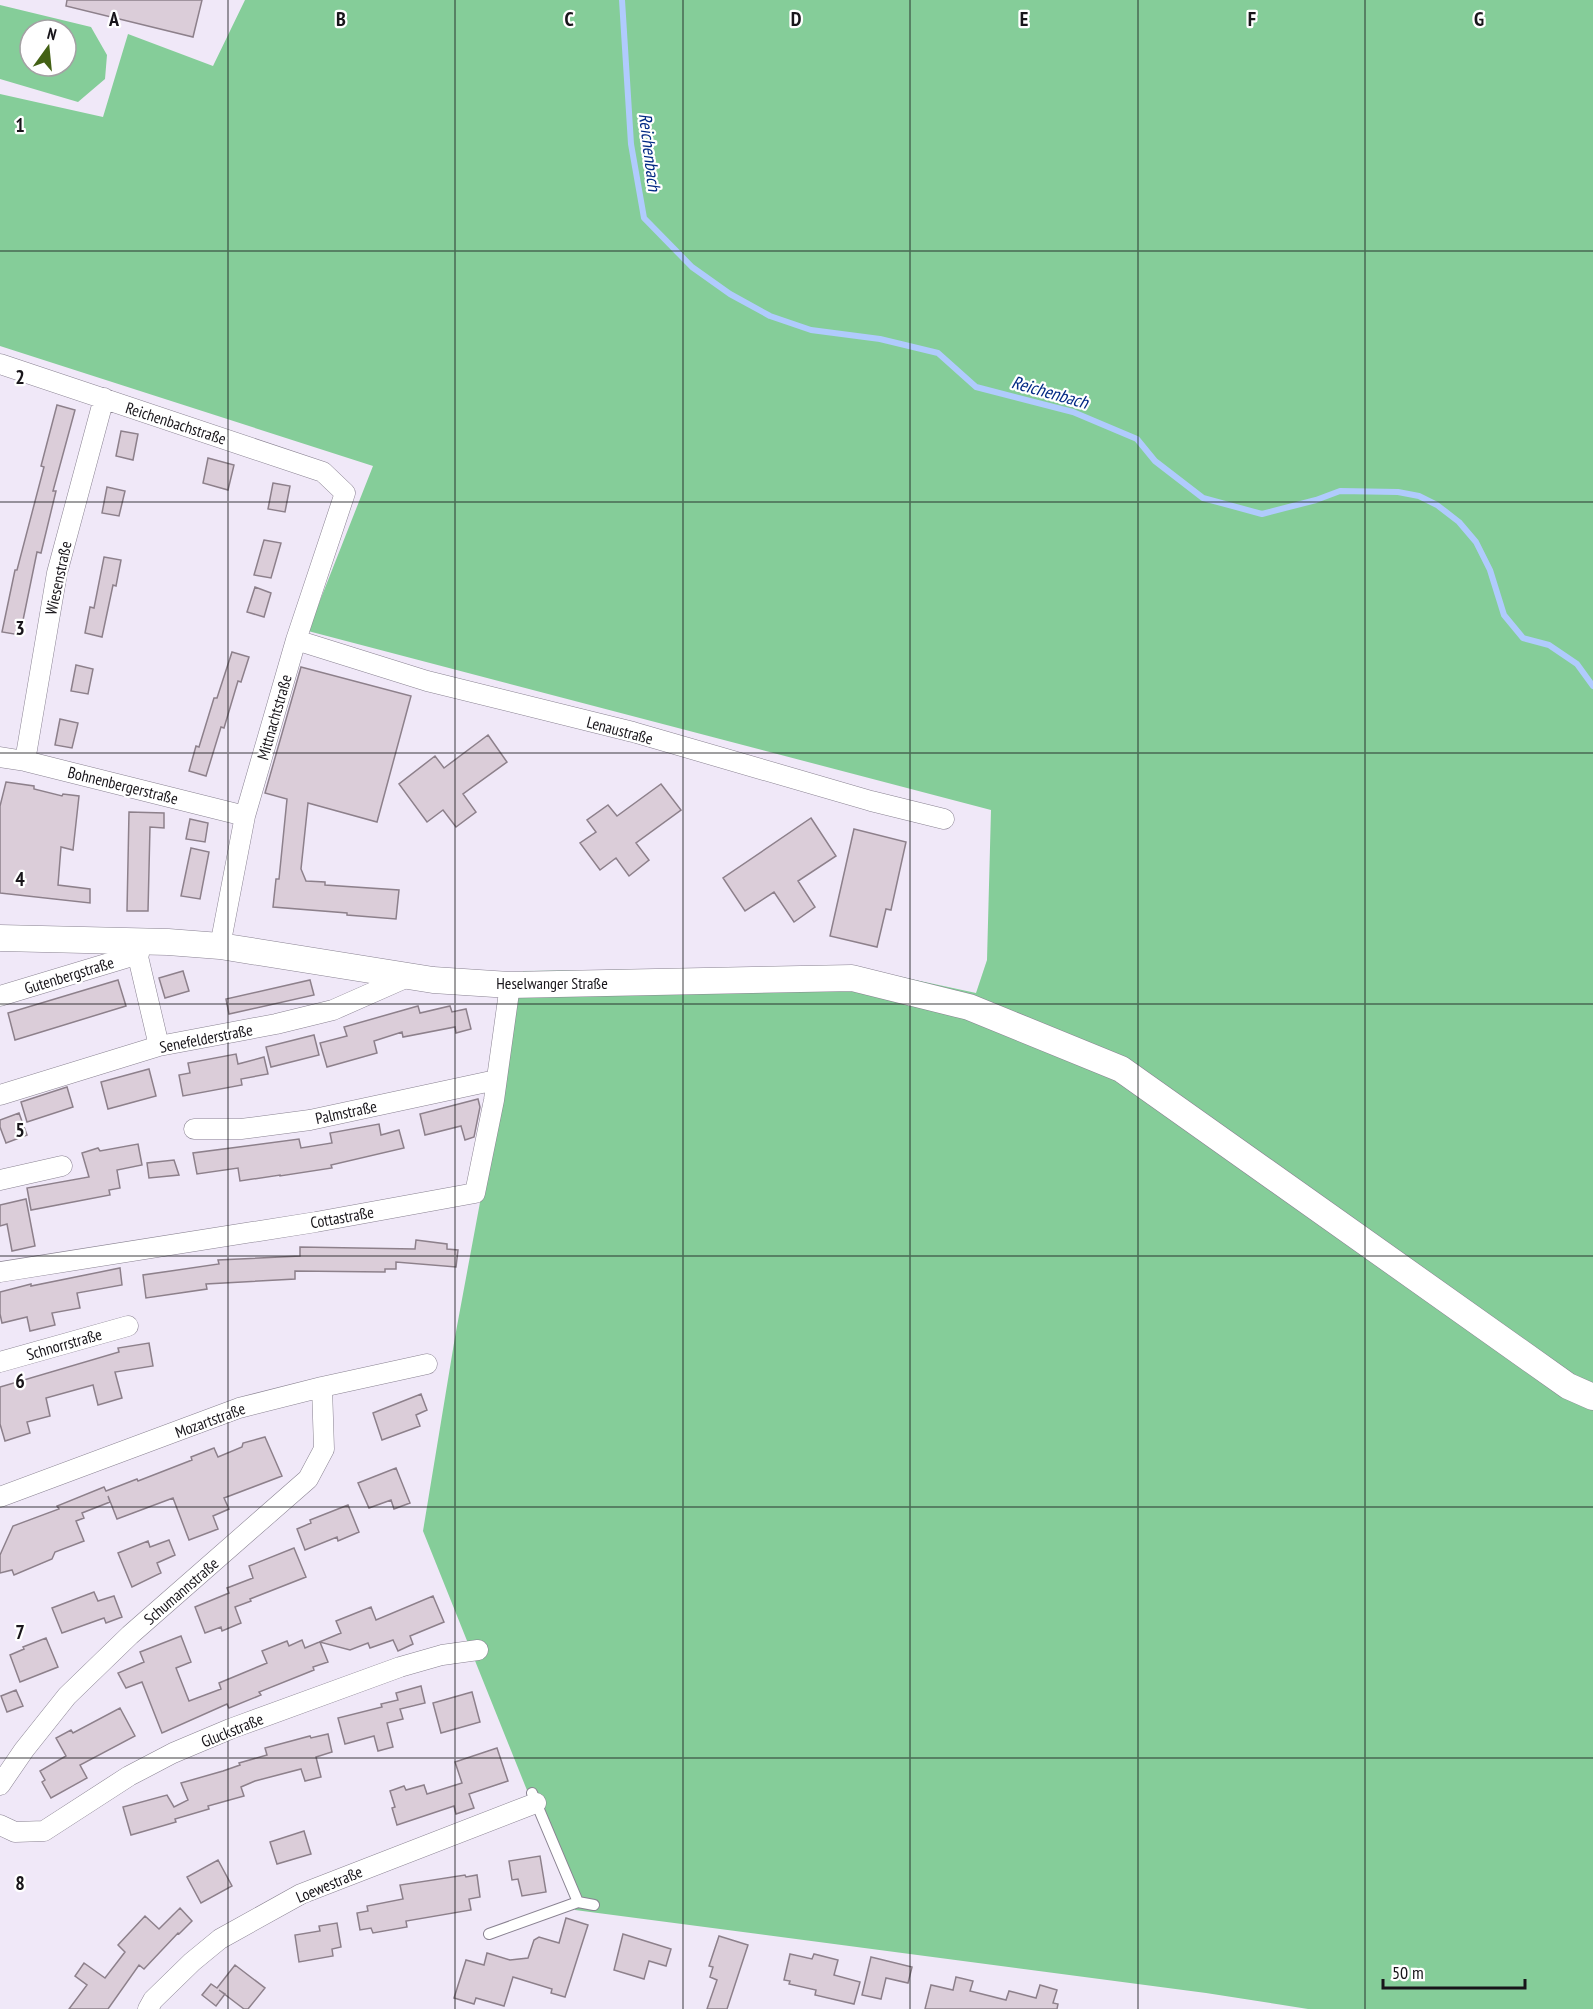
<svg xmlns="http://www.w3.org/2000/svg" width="1593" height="2009" viewBox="0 0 1593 2009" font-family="'PT Sans Narrow',sans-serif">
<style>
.green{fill:#85cd99;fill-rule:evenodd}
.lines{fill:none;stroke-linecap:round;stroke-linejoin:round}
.stream{stroke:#b0cbfd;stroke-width:6}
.building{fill:#dbcdd9;stroke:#8d808b;stroke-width:1.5}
.service-casing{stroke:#898291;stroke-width:12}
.minor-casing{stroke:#898291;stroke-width:21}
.tertiary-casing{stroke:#898291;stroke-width:27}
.service{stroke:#fff;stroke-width:10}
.minor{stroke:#fff;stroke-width:20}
.tertiary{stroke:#fff;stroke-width:26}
.grid{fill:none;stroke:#18151a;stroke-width:1.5;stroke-opacity:0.55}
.labels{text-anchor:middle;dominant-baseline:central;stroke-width:4.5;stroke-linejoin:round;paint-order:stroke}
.street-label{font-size:16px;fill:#18151a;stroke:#fff}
.water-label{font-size:18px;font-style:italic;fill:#022984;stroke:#fff}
.grid-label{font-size:20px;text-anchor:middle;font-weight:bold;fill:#18151a;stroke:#fff;stroke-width:4.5;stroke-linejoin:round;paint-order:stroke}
</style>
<rect width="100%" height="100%" fill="#f0e8f8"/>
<!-- green -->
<path class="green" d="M245 0H1593V2009H1308L1206 1993 575 1910 423 1531 455 1337 523 971 855 967 976 993 987 960 991 810 308 631 373 466 0 346V94L103 117 128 34 213 66Z
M0 5 91 27 107 55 105 79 78 102 0 79ZM30 30H66V66H30Z"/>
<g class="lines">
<!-- stream -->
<path class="stream" d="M622 0 631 144 644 218 692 267 730 294 770 316 811 330 880 339 938 353 976 387 1073 412 1137 439 1155 461 1203 498 1262 514 1316 500 1340 491 1398 492 1419 496 1437 505 1459 522 1476 542 1490 570 1504 615 1523 638 1549 645 1577 664 1593 686"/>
</g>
<!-- building -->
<path class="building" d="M67 0H202L193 37 66 6Z
M57 405 75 410 53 491H56L41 553 37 552 20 635 2 632 15 570H17L44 467 41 466Z
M121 431 138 434 133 460 116 456Z
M208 458 234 465 228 490 203 483Z
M273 483 290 486 285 512 268 509Z
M107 487 125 491 119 516 102 513Z
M264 540 281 543 271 578 254 575Z
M104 557 121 560 116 586 113 585 102 637 85 633 90 607 94 608Z
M255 587 271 593 264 617 247 612Z
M232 652 249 657 241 682 238 681 224 728 221 727 206 776 189 771 196 746 199 747 214 698H217Z
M76 665 93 669 88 694 71 691Z
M301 667 411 696 377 822 308 803 301 869 306 881 325 882V885L399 890 396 919 347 915V913L273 907 276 879H279L287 799 265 793Z
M60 719 78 723 72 748 55 745Z
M488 735 507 762 463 794 476 812 456 827 443 810 427 822 399 784 435 756 444 768Z
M6 782 34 786V789L62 796 63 794 79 796 73 850 61 847 58 885 90 889V903L0 893V806Z
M661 784 681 810 636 843 649 860 629 876 616 858 600 870 580 843 596 832 587 820 608 805 617 816Z
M129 812 164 813V828L150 827 148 911H127Z
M811 818 836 856 798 881 815 907 794 922 774 892 745 911 723 878Z
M190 819 208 823 205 842 186 839Z
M854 829 906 842 891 910 886 909 877 947 830 936Z
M191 848 209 852 200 899 181 896Z
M183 971 189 991 165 998 159 978Z
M118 980 126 1006 15 1040 8 1013Z
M310 980 314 995 229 1014 226 999Z
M418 1006 420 1013 450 1006 452 1012 466 1009 471 1029 456 1033 455 1027 403 1037 402 1032 374 1041 377 1053 327 1067 320 1043 347 1036 344 1027Z
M314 1035 319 1055 271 1067 266 1047Z
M236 1054 238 1064 264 1057 268 1074 241 1079 242 1085 183 1096 179 1075 190 1073 188 1063Z
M149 1069 156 1096 108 1109 101 1082Z
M67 1087 73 1107 27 1122 21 1102Z
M478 1099 480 1107 474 1137 465 1140 461 1126 425 1135 420 1114Z
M19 1113 27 1135 6 1143 0 1127V1120Z
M379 1124 381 1135 399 1130 404 1148 331 1165 332 1168 280 1176V1175L240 1181 238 1168 197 1174 193 1153 299 1139 301 1148 332 1143 330 1133Z
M138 1144 142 1165 117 1170 120 1188 109 1190 110 1195 31 1210 27 1188 89 1177 82 1153 98 1148 100 1151Z
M174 1160 179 1175 149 1178 147 1163Z
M26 1199 35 1246 12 1251 7 1224 0 1226V1205Z
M416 1240 447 1244V1249L458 1250 456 1267 396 1262V1269H385V1272L295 1271V1279L206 1284 207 1289 146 1298 143 1275 219 1264 218 1260 300 1256V1247L415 1249Z
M120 1268 122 1285 77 1293 80 1308 52 1313 55 1325 30 1331 27 1317 2 1323 0 1314V1292L31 1284V1286Z
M149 1343 153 1366 115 1372 122 1398 98 1405 93 1385 46 1398 50 1416 27 1422 30 1433 5 1441 0 1424V1387L119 1352 118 1348Z
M421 1394 427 1410 416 1415 420 1426 382 1440 373 1413Z
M265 1437 282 1476 224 1498 229 1509 213 1516 218 1529 189 1540 173 1498 117 1519 108 1496 110 1502 82 1513 84 1518 76 1521 84 1541 55 1552 52 1559 14 1575 12 1570 0 1573V1555L13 1526 59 1509 57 1506 104 1487 106 1491 137 1479 138 1481 192 1460 191 1457 214 1448 218 1457 242 1447 243 1443Z
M396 1468 410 1503 394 1509 391 1500 369 1508 358 1483Z
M348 1505 359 1532 338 1541 337 1537 305 1550 297 1529 311 1523 310 1520Z
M169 1540 175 1555 157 1563 161 1573 132 1587 118 1553 148 1541 150 1547Z
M294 1548 306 1577 250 1599 251 1601 235 1607 241 1623 222 1631 221 1627 205 1633 195 1607 229 1593 227 1588 253 1578 249 1566Z
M94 1592 98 1601 114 1596 122 1617 106 1623 104 1618 62 1633 52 1608Z
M433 1596 444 1622 410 1636 413 1644 398 1651 393 1640 370 1648 368 1643 350 1650 320 1642 328 1662 313 1667 314 1670 259 1692 261 1695 229 1708 227 1704 162 1733 142 1682 126 1688 118 1673 144 1662 140 1652 181 1636 191 1662 176 1668 189 1701 221 1689 219 1683 267 1663 262 1651 287 1641 289 1646 302 1640 305 1648 341 1633 336 1621 371 1607 376 1620Z
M46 1638 58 1667 20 1682 10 1655 24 1649 23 1647Z
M421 1686 425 1703 400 1709 403 1719 387 1723 393 1747 378 1751 374 1736 345 1744 338 1718 382 1707 381 1704 398 1700 396 1693Z
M16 1690 23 1706 7 1712 1 1696Z
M472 1692 480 1722 441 1733 433 1703Z
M120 1708 135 1736 80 1765 87 1778 51 1798 42 1782 45 1780 40 1771 66 1756 56 1738 71 1730 73 1733Z
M328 1734 332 1752 316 1757 321 1777 305 1781 301 1769 255 1781 241 1787 244 1796 208 1806 209 1809 175 1819 176 1822 131 1835 123 1807 167 1795 174 1807 188 1800 181 1783 223 1771 240 1765 239 1763 267 1755 265 1748 310 1736 311 1738Z
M497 1748 508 1781 469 1794 474 1808 456 1814 454 1806 397 1825 392 1808 395 1807 390 1791 404 1786 406 1790 424 1785 427 1794 462 1783 455 1762Z
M304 1831 311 1854 277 1864 270 1842Z
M540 1856 546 1892 522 1896 518 1879 512 1880 509 1861Z
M218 1860 232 1886 201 1903 187 1877Z
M465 1875 466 1877 477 1875 480 1897 469 1899 471 1910 406 1921 407 1927 373 1933 371 1928 360 1930 357 1913 368 1911 367 1906 403 1899 400 1885Z
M180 1908 192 1921 179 1934 178 1933 144 1969 139 1965 108 2009H69L87 1985 75 1976 84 1963 105 1978 125 1952 118 1945 145 1916 159 1929Z
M566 1918 588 1925 565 1997 551 1993 552 1989 513 1977 504 2006 476 1998 474 2004 454 1998 466 1960 484 1965 487 1953 510 1960 528 1958 534 1940 539 1937 559 1943Z
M337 1923 341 1947 332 1949 333 1956 299 1962 295 1935 320 1931 319 1926Z
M623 1934 671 1949 666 1966 649 1961 644 1979 614 1970Z
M719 1936 748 1945 727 2009H707L717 1980 710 1977 713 1967 709 1966Z
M790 1954 812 1959 814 1954 838 1960 834 1975 860 1982 854 2004 815 1995 816 1990 789 1984 790 1981 784 1980Z
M871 1957 912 1967 908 1983 886 1978 881 1999 862 1995Z
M235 1965 265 1988 248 2009H244L219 1990 225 1994 216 2006 202 1995 211 1984 217 1988Z
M956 1977 973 1981 970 1991 1006 2000 1009 1991 1036 1998 1040 1985 1057 1990 1053 2003 1058 2004 1057 2009H925L931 1985 953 1990Z"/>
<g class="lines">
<!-- service casing -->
<g class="service-casing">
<path id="service" d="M532 1793 578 1902
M489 1934 578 1902 594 1905"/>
</g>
<!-- minor casing -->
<g class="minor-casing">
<path id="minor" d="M0 364 323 472 345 493 296 640 245 816 220 946
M296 640 427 681 633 732 871 801 944 819
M0 757 25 761 245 816
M25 761 57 573 104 398
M135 944 159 1046
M0 996 139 954
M0 1095 159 1046 276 1024 333 1010 410 976
M194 1129H241L310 1120 496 1080
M0 1180 62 1166
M0 1272 316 1222 475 1193 494 1100 510 985
M0 1362 128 1326
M0 1497 239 1408 322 1387 427 1364
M0 1785 24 1750 67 1696 130 1635 308 1479 324 1449 322 1387
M0 1825 15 1832 44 1831 129 1776 173 1753 230 1729 400 1667 442 1655 478 1650
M148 2009 153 2000 192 1962 220 1939 301 1894 536 1803"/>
</g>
<!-- tertiary casing -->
<g class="tertiary-casing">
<path id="tertiary" d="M0 938 168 942 220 946 433 980 510 985 852 978 969 1007 1121 1069 1568 1386 1593 1397"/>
</g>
<!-- service -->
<use href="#service" class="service"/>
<!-- minor -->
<use href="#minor" class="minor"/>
<!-- tertiary -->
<use href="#tertiary" class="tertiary"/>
</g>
<!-- grid -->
<path class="grid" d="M228 0V2009M455 0V2009M683 0V2009M910 0V2009M1138 0V2009M1365 0V2009M0 251H1593M0 502H1593M0 753H1593M0 1004H1593M0 1256H1593M0 1507H1593M0 1758H1593"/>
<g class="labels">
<!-- street labels -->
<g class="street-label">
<text transform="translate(176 423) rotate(18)">Reichenbachstraße</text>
<text transform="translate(58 578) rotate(-78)">Wiesenstraße</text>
<text transform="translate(274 717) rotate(-74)">Mittnachtstraße</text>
<text transform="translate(620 730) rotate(15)">Lenaustraße</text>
<text transform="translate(123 785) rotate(14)">Bohnenbergerstraße</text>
<text transform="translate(69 975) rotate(-17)">Gutenbergstraße</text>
<text x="552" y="983">Heselwanger Straße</text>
<text transform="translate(206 1038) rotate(-11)">Senefelderstraße</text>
<text transform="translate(346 1112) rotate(-12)">Palmstraße</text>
<text transform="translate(342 1217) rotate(-10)">Cottastraße</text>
<text transform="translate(64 1344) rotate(-16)">Schnorrstraße</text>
<text transform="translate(210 1420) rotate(-20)">Mozartstraße</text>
<text transform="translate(181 1591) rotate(-41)">Schumannstraße</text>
<text transform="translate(232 1730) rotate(-22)">Gluckstraße</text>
<text transform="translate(329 1884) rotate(-23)">Loewestraße</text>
</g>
<!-- water labels -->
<g class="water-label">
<text transform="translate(650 152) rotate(83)">Reichenbach</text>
<text transform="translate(1050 392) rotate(16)">Reichenbach</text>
</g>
</g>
<g class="grid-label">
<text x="114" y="26">A</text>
<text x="341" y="26">B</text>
<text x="569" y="26">C</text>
<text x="796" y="26">D</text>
<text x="1024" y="26">E</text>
<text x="1252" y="26">F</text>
<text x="1479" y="26">G</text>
<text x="20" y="132">1</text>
<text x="20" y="384">2</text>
<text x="20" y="635">3</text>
<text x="20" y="886">4</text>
<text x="20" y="1137">5</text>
<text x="20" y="1388">6</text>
<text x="20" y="1639">7</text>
<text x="20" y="1890">8</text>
</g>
<!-- north arrow -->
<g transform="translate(48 48) rotate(15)"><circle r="28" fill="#ffffff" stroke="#a3a1a3" stroke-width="1.5"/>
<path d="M0-4.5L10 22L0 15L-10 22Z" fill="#436115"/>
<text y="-9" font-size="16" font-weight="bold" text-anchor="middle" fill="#18151a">N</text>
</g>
<!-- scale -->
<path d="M1383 1979v9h142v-9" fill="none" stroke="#18151a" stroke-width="3"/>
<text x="1392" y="1979" font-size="18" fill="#18151a" stroke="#ffffff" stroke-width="4.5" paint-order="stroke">50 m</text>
</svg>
